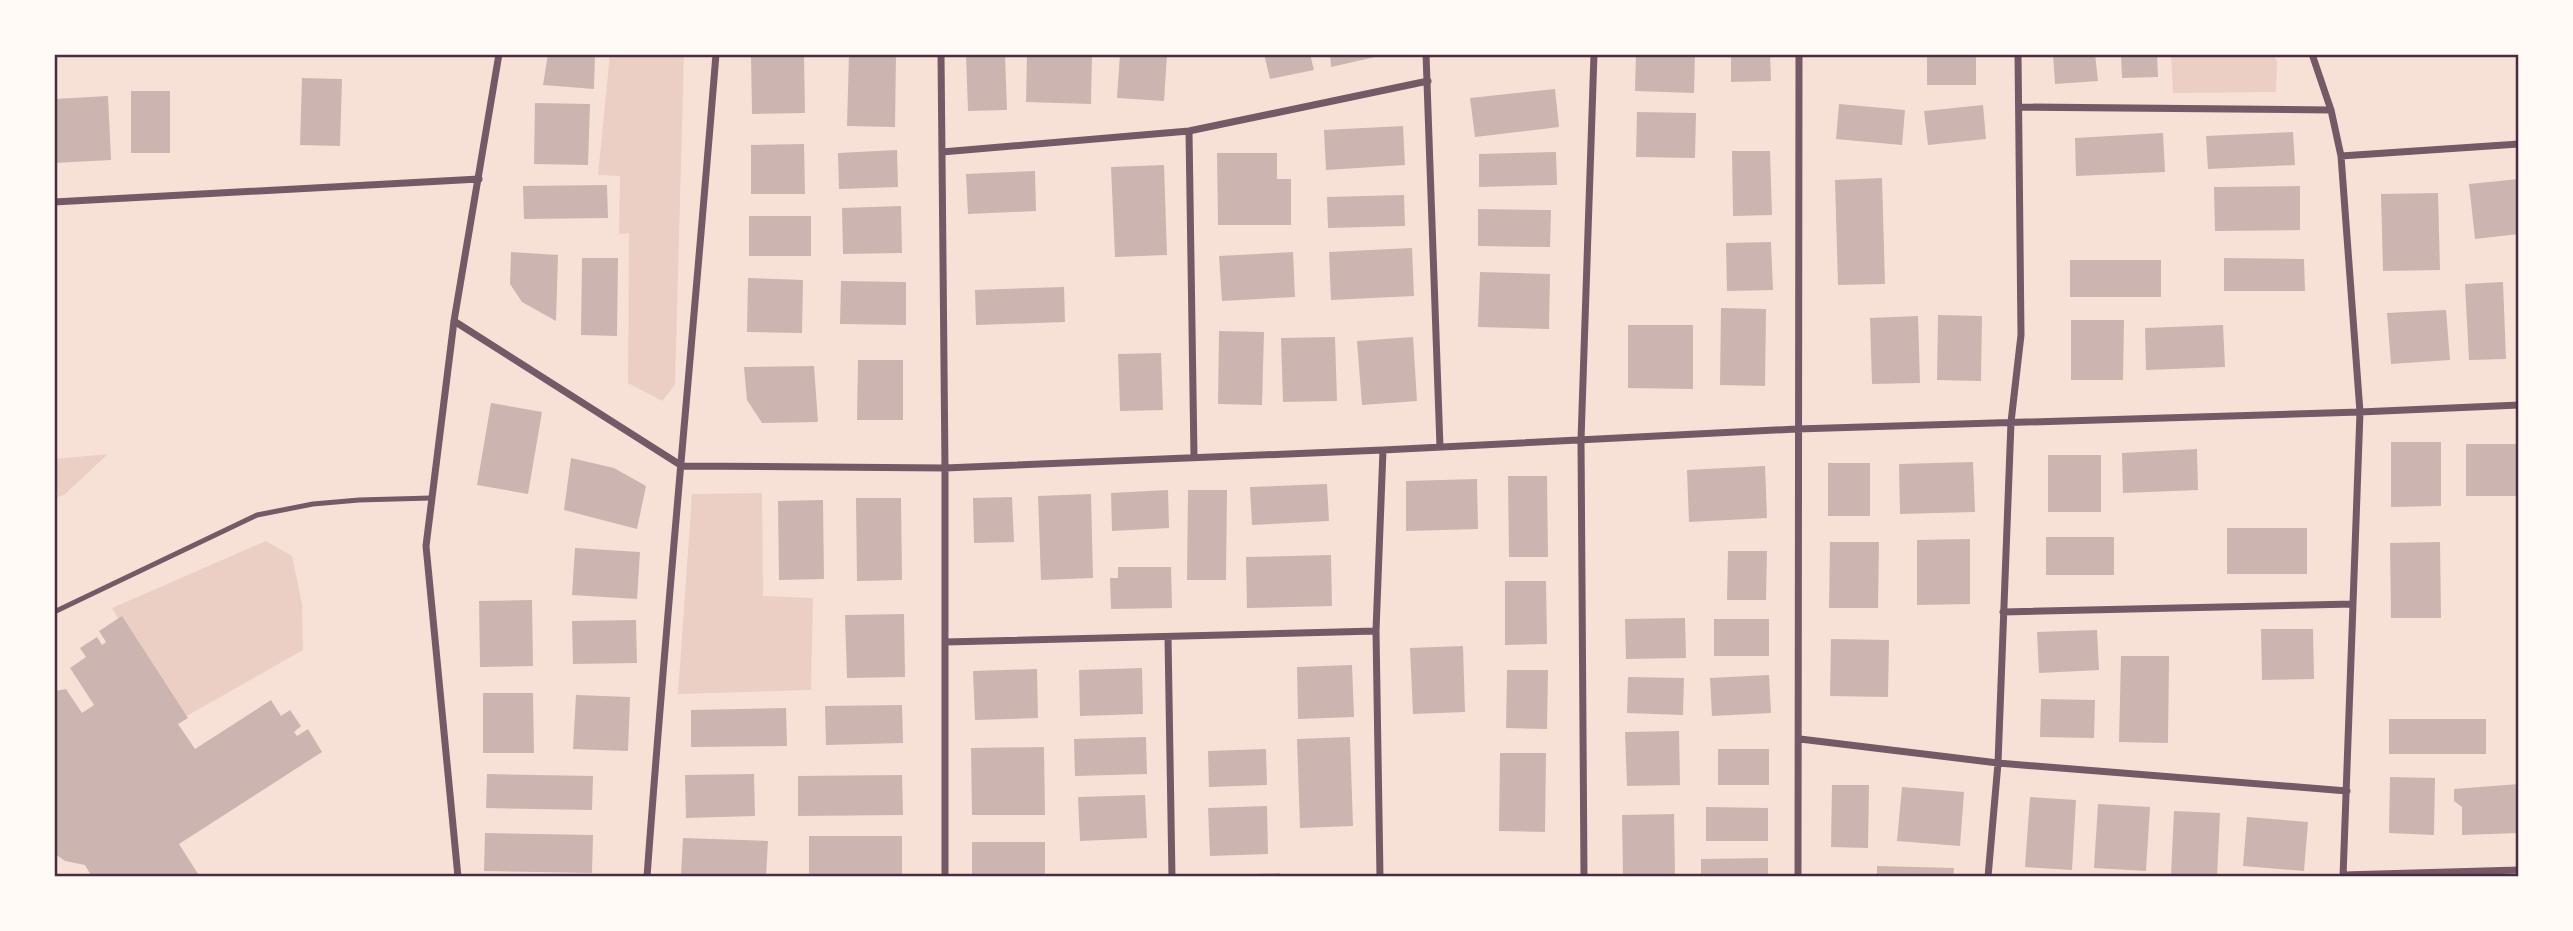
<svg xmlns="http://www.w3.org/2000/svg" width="2573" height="931" viewBox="0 0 2573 931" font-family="'Space Grotesk',sans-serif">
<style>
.green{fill:#ebcfc5}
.building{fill:#ccb4b1}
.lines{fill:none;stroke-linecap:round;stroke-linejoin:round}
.service{stroke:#755966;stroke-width:5}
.minor{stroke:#755966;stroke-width:7}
.neatline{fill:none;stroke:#4a2c40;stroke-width:2.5}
</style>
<rect width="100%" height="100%" fill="#f7e1d7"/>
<!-- green -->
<path class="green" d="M610 54H684L675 385 662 401 628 383 629 233 619 234 620 176 598 175Z
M2171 54H2274L2277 62 2276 92 2173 93Z
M108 454 64 495 54 498V459Z
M762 493 763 596 813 598 811 690 678 694 692 494Z
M266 541 292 556 302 604 303 650 178 721 112 608Z"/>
<!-- building -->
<path class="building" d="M548 54H595L594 89 543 85Z
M849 54 896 55 895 127 847 126Z
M966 54H1005L1007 110 968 111Z
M1027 54H1092L1091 104 1026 102Z
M1120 54H1167L1164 101 1117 98Z
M1264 54H1310L1314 70 1270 79Z
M1330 54H1384V55L1331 67Z
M1636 54H1695L1694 93 1635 91Z
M1731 54H1770L1771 81 1731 82Z
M1927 54H1976V85H1927Z
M2053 54H2095L2098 81 2055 84Z
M2121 54H2157L2158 77 2122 78Z
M751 56H804L805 113 752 114Z
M302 78 342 79 340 146 300 145Z
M1555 89 1559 127 1475 137 1470 98Z
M131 91H170V153H131Z
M108 96 111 160 54 163V99Z
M535 103 590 104 588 165 534 164Z
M1839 104 1905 110 1902 145 1836 139Z
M1983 105 1986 139 1928 145 1924 111Z
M1637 112 1696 113 1695 158 1636 157Z
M1403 126 1405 165 1326 170 1324 130Z
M2293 132 2295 165 2208 169 2206 136Z
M2163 133 2165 172 2076 176 2075 138Z
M804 144 805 194H751V145Z
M897 150 898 187 839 189 838 153Z
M1732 151H1770L1772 215 1733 216Z
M1556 152 1557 185 1479 187V154Z
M1217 153H1277V179H1291V225H1218Z
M1164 165 1167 255 1115 257 1111 167Z
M1035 171 1036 211 968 214 966 174Z
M1882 178 1885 284 1838 285 1835 180Z
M2519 179V234L2475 239 2469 184Z
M607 185 608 218 524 219 523 186Z
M2300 186V230L2215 231 2214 187Z
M2438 193 2440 270 2383 271 2381 194Z
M1404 195 1405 226 1328 228 1327 197Z
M901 206 902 253 843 254 842 208Z
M1478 209 1551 210 1550 247 1478 246Z
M749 216H811V256H749Z
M1771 242 1773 290 1727 291 1726 243Z
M1412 248 1414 296 1331 300 1329 252Z
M511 252 558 255 556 321 522 302 510 284Z
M1293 252 1295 297 1222 301 1219 256Z
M582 258H618L617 336 581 335Z
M2224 258 2304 259 2305 291H2224Z
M2070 260H2161V297H2070Z
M1480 272 1550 274 1549 329 1478 327Z
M748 278 803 280 802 333 747 332Z
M841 281 906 282V325L840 324Z
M2503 282 2506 359 2469 360 2465 284Z
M1064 287 1065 322 976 325 975 290Z
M1721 308 1766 309 1765 386 1720 385Z
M2446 310 2450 360 2391 364 2387 313Z
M1938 315 1982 316 1981 381 1937 380Z
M1918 316 1920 383 1872 384 1870 318Z
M2071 320H2124L2123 380H2071Z
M1628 325H1693V389L1628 388Z
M2223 325 2225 367 2146 370 2145 328Z
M1219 331 1264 332 1262 405 1218 404Z
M1335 337 1337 401 1283 402 1281 338Z
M1413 337 1417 401 1362 405 1357 341Z
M1161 353 1163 410 1120 411 1118 354Z
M858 360H903V420H857Z
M814 366 818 422 762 423 747 400 744 367Z
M491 403 542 412 528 494 477 485Z
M2391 442H2441V506L2391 507Z
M2466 444H2519V496H2466Z
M2197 449 2198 490 2123 493 2122 453Z
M2048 455H2101V512H2048Z
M571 458 614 468 646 486 637 529 564 510Z
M1973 462 1975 512 1900 514 1899 464Z
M1828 463H1870V516H1828Z
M1765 466 1767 518 1689 522 1687 470Z
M1508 476H1547L1548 557H1509Z
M1477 479 1478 529 1406 531V481Z
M1327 484 1329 521 1252 525 1250 487Z
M1168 490 1169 528 1112 531 1111 493Z
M1188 490H1227L1226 580H1187Z
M1091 494 1093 578 1041 580 1038 496Z
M1012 497 1014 542 974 543 973 498Z
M856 498H901L902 580 857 581Z
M823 500 824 579 779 580 778 501Z
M2227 528H2307V574H2227Z
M2046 537H2114V575H2046Z
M1970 539V604L1917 605V540Z
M1830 542H1879L1878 608H1829Z
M2440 542 2441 618H2391L2390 543Z
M575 548 640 552 637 599 572 595Z
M1728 551H1767L1766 600H1727Z
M1331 555 1332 606 1247 608 1246 557Z
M1118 567H1171L1172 608 1111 609 1110 578H1118Z
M1505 581H1546L1547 644 1505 645Z
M532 600 533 666 480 667 479 601Z
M904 614 905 677 847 678 845 615Z
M122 616 188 718 178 724 195 749 271 700 281 716 290 710 301 726 294 732 297 736 308 729 322 752 179 844 200 877H92L85 865 65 861 54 853V691L66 689 82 713 94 705 70 668 86 657 80 648 97 637 102 645 106 642 99 631Z
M1685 618 1686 658 1626 659 1625 619Z
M1714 619H1769V656H1714Z
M636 620 637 663 573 664 572 621Z
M2261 629H2313L2314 679 2262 680Z
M2097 630 2099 670 2039 673 2037 632Z
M1831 639 1889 640 1888 697 1830 696Z
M1463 646 1465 712 1413 714 1410 648Z
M2121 656H2169L2168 743 2119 742Z
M1352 665 1354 717 1298 719 1297 667Z
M1142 668 1143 714 1080 716 1079 670Z
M1037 669 1038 718 975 720 973 671Z
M1507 670H1548L1547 729 1506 728Z
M1769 675 1771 713 1712 716 1710 678Z
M1628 677 1684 678 1683 715 1627 713Z
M483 693H533L534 753H483Z
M576 695 630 697 628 751 573 749Z
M2041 699 2095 700 2094 738 2040 737Z
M902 705 903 743 826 745 825 706Z
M786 708 787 746 691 747V710Z
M2389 719H2486V754H2389Z
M1679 731 1680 785 1627 786 1625 732Z
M1146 737 1147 774 1075 776 1074 739Z
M1350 737 1353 826 1300 828 1297 739Z
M1044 747 1045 815H972L971 748Z
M1266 749 1267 785 1209 787 1208 751Z
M1718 749H1769V785H1718Z
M1500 753H1546L1545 832 1499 831Z
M487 774 593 776 592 810 486 808Z
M754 774 755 816 686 818 685 775Z
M902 775 903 815 798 816V776Z
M2390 777 2435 778 2434 835 2389 833Z
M2519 784V833L2462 835V807L2454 801V789Z
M1832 785H1869L1868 848 1831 847Z
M1902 787 1964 792 1960 846 1897 841Z
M1145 795 1147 838 1080 841 1078 797Z
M2030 797 2076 800 2072 870 2025 867Z
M2098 804 2150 807 2146 871 2094 868Z
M1267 806 1268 854 1210 856 1208 808Z
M1706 807 1768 808V841H1706Z
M2174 811 2220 813 2217 877 2171 875Z
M1674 814 1675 877H1623L1622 815Z
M2247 817 2308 822 2304 871 2243 866Z
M485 833 593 835 592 873 484 871Z
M809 836H902V876H809Z
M683 838 768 841 766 877 681 875Z
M972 842H1045V877H972Z
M1768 858V877H1701V859Z
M1877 866 1954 868 1953 877H1877Z
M1280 873V877H1229V875Z"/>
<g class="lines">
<!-- service -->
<path class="service" d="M54 612 257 515 313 504 359 500 431 498"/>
<!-- minor -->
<path class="minor" d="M941 54 945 468V877
M1426 54 1440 447
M2312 54 2331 110 2341 156 2360 412 2343 877
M2019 107 2331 110
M1189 131 1194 457
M942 152 1189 131 1428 81
M2341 156 2519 144
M54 202 479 179
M454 321 682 466 945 468 1383 450 1797 429 2360 412 2519 405
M2003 612 2353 604
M1168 637 1172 877
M945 642 1376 631
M1800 739 1998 763 2347 791
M2343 875 2519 870
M458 877 426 546 454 321 499 54
M647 877C667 602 694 328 716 54
M1380 877 1376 631 1383 450
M1584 877 1581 440 1594 54
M1798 877 1799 54
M1988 877 1998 763 2011 422 2021 335 2018 54"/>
</g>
<!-- border -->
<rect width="2573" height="931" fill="none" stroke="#fffaf5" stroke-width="112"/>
<rect x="56" y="56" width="2461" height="819" class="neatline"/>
</svg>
